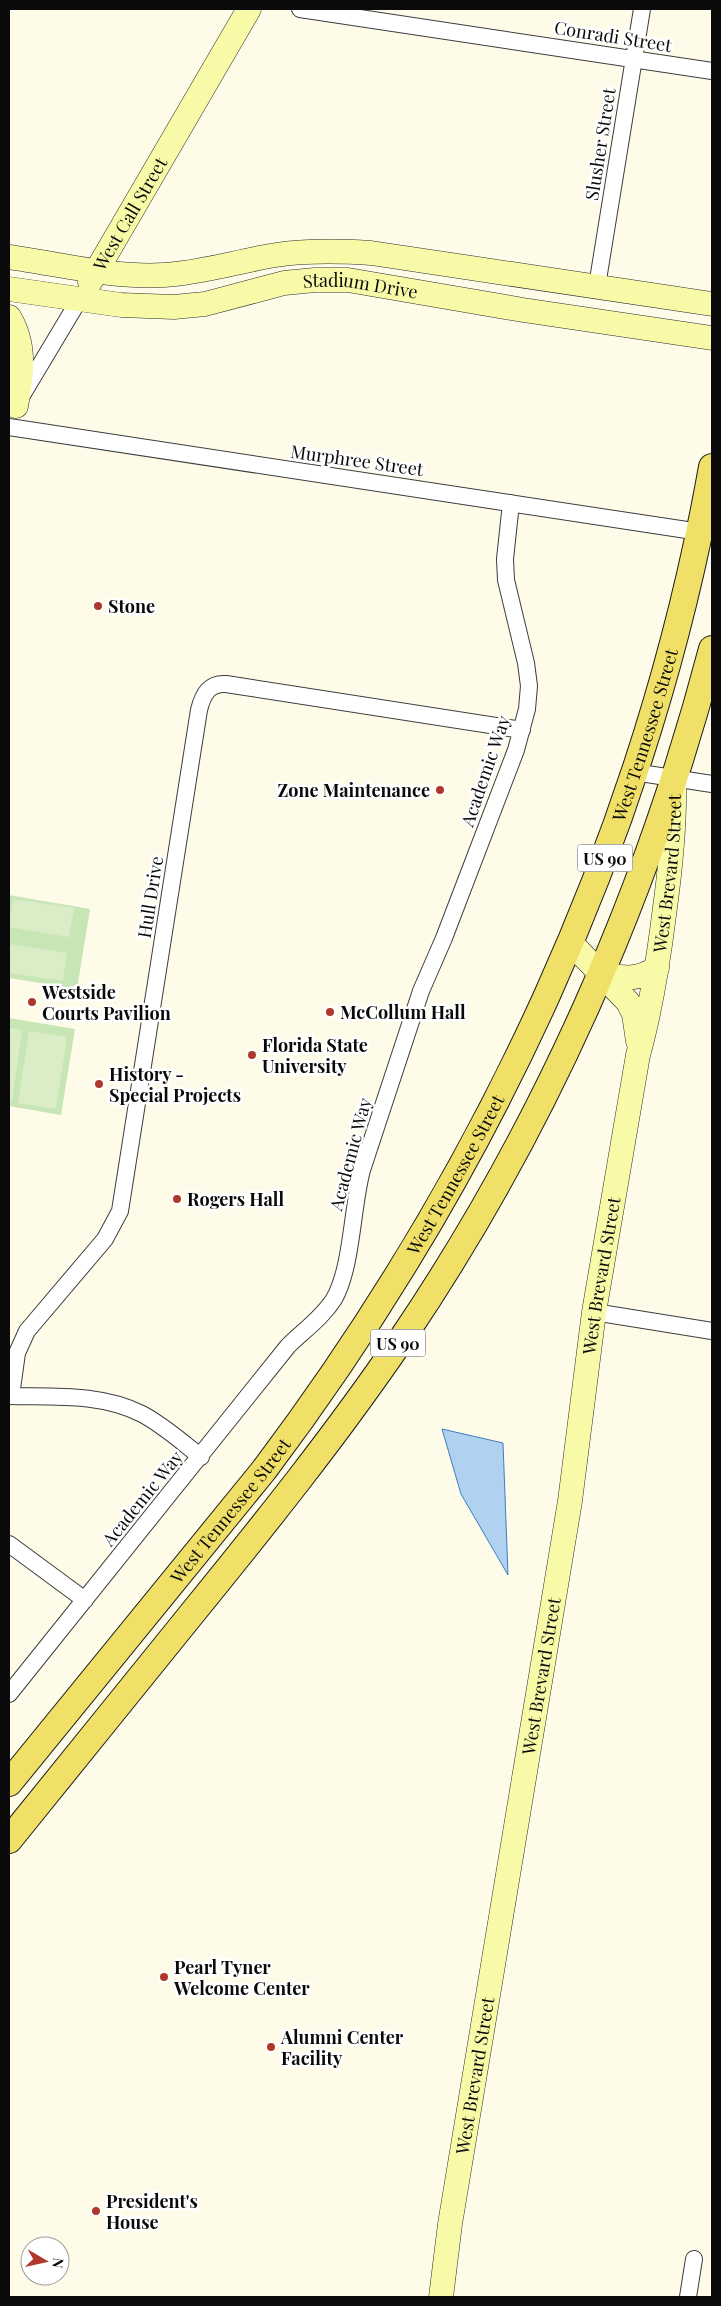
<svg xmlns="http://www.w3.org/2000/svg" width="721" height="2306" viewBox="0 0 721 2306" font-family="'Playfair Display',serif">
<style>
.green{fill:#c8e5b6}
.pitch{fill:#dbedc7}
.water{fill:#b1d1f1;stroke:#3d7dc4}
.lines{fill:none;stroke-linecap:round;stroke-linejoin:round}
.street-casing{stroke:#3d3d3d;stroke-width:18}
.secondary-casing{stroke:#2c2c2c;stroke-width:25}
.primary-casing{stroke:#1b1b1b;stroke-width:28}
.street{stroke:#fff;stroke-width:16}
.secondary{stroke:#f8faa8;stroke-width:24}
.primary{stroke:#f0e067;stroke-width:26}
.poi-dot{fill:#b0372c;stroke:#fff;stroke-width:2}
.labels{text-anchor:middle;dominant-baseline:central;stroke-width:5;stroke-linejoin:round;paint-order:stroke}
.shield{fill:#fff;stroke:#545454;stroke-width:1}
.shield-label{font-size:16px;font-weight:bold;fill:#0a0a0a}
.street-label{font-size:18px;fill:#0a0a0a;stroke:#fff}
.poi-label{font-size:18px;font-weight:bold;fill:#0a0a0a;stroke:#fff;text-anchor:start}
</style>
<rect width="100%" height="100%" fill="#fefce9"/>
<!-- green -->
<path class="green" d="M9 895 90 909 77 989 9 978Z
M9 1018 75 1029 61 1115 9 1106Z"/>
<!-- pitch -->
<path class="pitch" d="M13 899 74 908 69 937 9 927Z
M9 944 67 953 63 981 9 973Z
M9 1028 22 1030 12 1102H9Z
M29 1031 67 1037 56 1109 18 1103Z"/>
<!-- water -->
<path class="water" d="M442 1429 503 1443 508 1575 461 1494Z"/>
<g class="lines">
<!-- street casing -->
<g class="street-casing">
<path id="street" d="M300 9 712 71
M597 286 642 9
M21 397 79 300
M9 427 700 532
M634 772 712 784
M594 1312 712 1331
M9 1396C53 1397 101 1393 142 1414 163 1425 182 1442 201 1457
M11 1396 17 1353 27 1331 105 1239 120 1211 199 710C203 694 209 683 226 684L522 730
M9 1544 85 1600
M9 1694 288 1346C303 1331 322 1318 334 1299 352 1268 352 1207 362 1170L421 991 444 938 516 750 527 709 529 686 526 663 506 580 505 559 511 503
M688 2297 694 2259"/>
</g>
<!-- secondary casing -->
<g class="secondary-casing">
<g id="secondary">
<path d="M9 257C59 264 113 278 164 275 202 273 238 261 276 255 308 250 339 251 371 253L712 304"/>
<path id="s1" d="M90 282 249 9"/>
<path id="s2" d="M9 289 121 305 174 307 205 304 284 283 315 280H348L523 310 712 338"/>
<path d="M9 317C26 344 22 376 16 406"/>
<path d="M571 943 628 1002 634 1014 638 1041"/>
<path d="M602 974C625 978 636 981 657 968"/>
<path id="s3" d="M441 2297 450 2224 570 1501 594 1312 638 1055C651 1009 658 963 664 915 670 872 675 829 674 785"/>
</g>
</g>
<!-- primary casing -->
<g class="primary-casing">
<g id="primary">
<path id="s4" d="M9 1783 264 1470C487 1174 647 833 712 467"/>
<path d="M9 1840C69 1765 130 1691 190 1616 264 1525 337 1434 403 1337 545 1127 648 893 712 649"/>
</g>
</g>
<!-- street -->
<use href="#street" class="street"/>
<!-- secondary -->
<use href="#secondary" class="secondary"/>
<!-- primary -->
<use href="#primary" class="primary"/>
</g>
<!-- markers -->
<g class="poi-dot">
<circle cx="98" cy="606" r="5"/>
<circle cx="440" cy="790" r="5"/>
<circle cx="32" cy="1002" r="5"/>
<circle cx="330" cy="1012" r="5"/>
<circle cx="252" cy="1055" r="5"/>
<circle cx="99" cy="1084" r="5"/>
<circle cx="177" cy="1199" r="5"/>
<circle cx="164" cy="1977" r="5"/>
<circle cx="271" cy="2047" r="5"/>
<circle cx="96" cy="2211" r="5"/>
</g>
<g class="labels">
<!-- shield labels -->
<g class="shield">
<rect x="577.5" y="844.5" width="55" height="27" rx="4"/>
<rect x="370.5" y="1329.5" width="55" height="27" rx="4"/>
</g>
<g class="shield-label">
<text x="605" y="858">US 90</text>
<text x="398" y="1343">US 90</text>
</g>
<!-- street labels -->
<g class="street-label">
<text transform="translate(613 36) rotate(9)">Conradi Street</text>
<text transform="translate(600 144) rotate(-81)">Slusher Street</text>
<text stroke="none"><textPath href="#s1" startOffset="79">West Call Street</textPath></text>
<text stroke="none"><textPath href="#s2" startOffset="356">Stadium Drive</textPath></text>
<text transform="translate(357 460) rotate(8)">Murphree Street</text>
<text stroke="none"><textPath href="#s4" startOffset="1236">West Tennessee Street</textPath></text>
<text transform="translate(485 771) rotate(-71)">Academic Way</text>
<text stroke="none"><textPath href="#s3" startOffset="1442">West Brevard Street</textPath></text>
<text transform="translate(150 897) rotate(-81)">Hull Drive</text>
<text transform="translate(350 1154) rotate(-75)">Academic Way</text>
<text stroke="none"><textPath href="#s4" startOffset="756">West Tennessee Street</textPath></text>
<text stroke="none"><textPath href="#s3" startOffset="1034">West Brevard Street</textPath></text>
<text transform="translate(142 1498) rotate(-51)">Academic Way</text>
<text stroke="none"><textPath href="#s4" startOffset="351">West Tennessee Street</textPath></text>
<text stroke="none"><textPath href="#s3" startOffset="629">West Brevard Street</textPath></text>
<text stroke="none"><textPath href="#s3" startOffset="224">West Brevard Street</textPath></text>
</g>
<!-- poi labels -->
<g class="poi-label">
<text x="108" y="606">Stone</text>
<text x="430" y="790" text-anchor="end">Zone Maintenance</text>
<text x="42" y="992">Westside<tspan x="42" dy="21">Courts Pavilion</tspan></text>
<text x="340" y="1012">McCollum Hall</text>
<text x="262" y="1045">Florida State<tspan x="262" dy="21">University</tspan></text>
<text x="109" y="1074">History -<tspan x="109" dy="21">Special Projects</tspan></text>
<text x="187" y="1199">Rogers Hall</text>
<text x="174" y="1967">Pearl Tyner<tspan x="174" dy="21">Welcome Center</tspan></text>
<text x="281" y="2037">Alumni Center<tspan x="281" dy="21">Facility</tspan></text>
<text x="106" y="2201">President's<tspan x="106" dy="21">House</tspan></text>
</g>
</g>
<!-- border -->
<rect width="721" height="2306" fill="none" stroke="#0a0a0a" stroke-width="20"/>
<!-- north arrow -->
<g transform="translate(45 2261) rotate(99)"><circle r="24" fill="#ffffff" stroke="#9d9d9d"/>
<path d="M0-4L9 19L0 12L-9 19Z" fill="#b0372c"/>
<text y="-8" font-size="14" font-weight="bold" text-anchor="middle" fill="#0a0a0a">N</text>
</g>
</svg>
